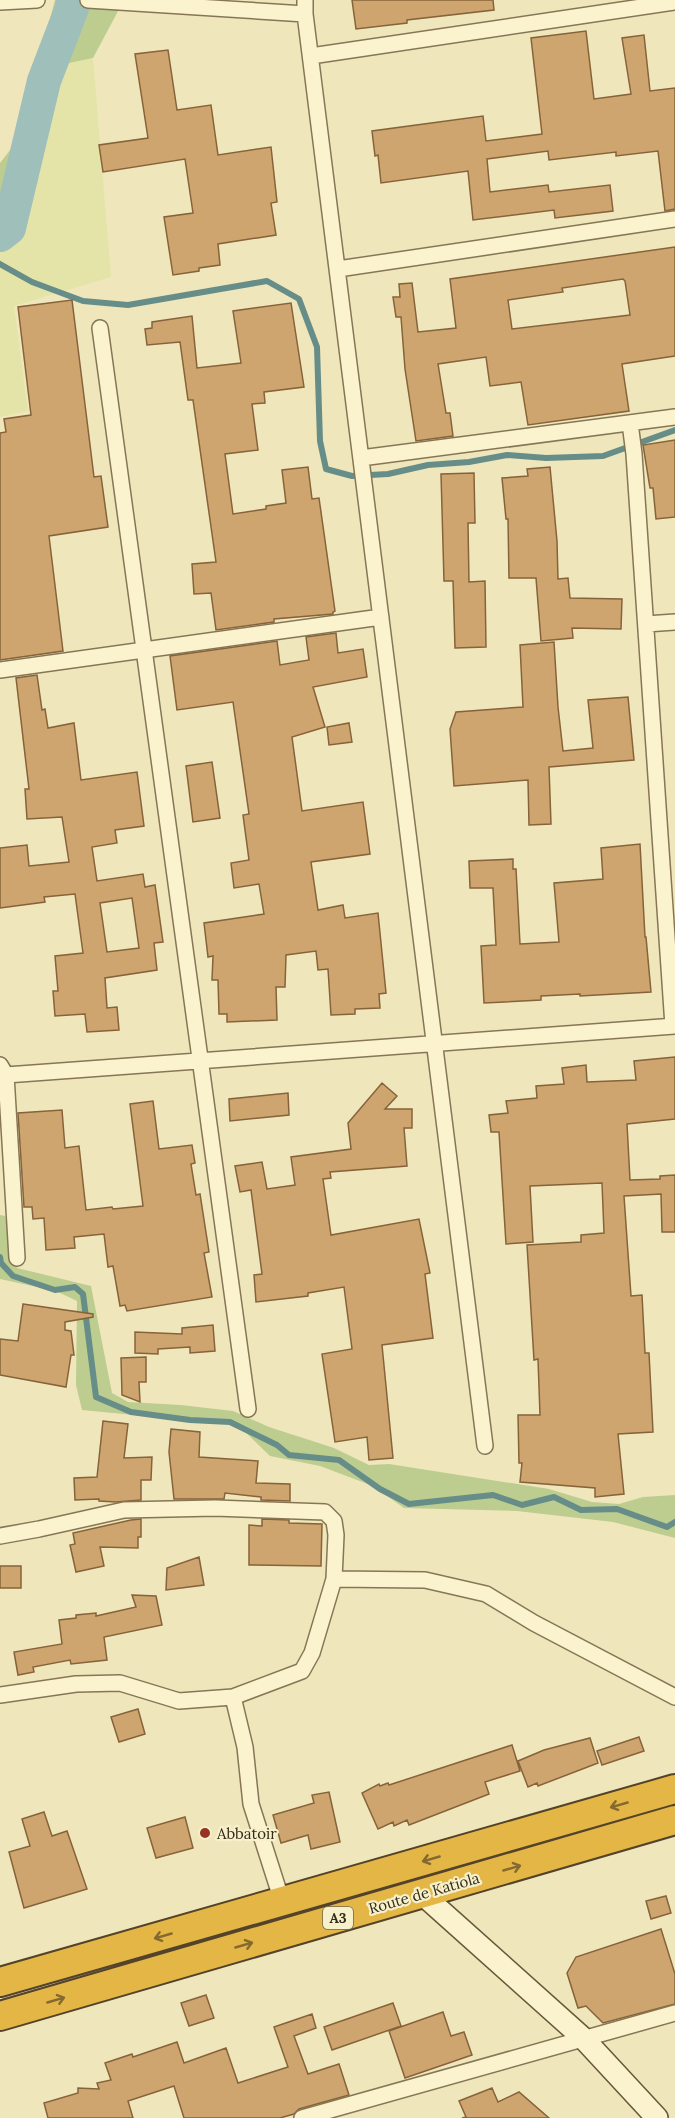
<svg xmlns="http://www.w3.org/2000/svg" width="675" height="2118" viewBox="0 0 675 2118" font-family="Lora,serif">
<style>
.farmland{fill:#e5e4a8}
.green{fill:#bccd8f}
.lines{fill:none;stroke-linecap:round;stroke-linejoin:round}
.stream{stroke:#678d89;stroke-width:6}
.river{stroke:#9fbfbb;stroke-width:34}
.building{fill:#cfa56f;stroke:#86633a;stroke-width:1.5;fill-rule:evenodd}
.street-casing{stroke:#867655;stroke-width:18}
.secondary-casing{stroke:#685738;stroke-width:24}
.highway-casing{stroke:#53432a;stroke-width:32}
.street{stroke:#faf3ce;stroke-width:15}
.secondary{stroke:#faf3ce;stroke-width:21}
.highway{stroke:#e4b646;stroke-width:28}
.oneway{stroke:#846a2e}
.poi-dot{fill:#973323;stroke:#f6f0cb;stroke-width:2}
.labels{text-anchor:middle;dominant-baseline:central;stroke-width:4.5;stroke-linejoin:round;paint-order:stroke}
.shield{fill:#f6f0cb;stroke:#6f664f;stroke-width:1.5}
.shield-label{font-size:14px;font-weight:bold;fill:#352b1a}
.poi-label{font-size:15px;fill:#352b1a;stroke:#f6f0cb;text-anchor:start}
.street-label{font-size:15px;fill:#352b1a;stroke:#f6f0cb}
</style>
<rect width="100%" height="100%" fill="#efe7bb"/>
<!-- farmland -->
<path class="farmland" d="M93 58 111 277 14 306 28 411 0 417V221L27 202 55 66Z"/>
<!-- green -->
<path class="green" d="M55 0H124L93 58 55 66 27 202 0 221V163L18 140Z
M0 1215 5 1216 17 1268 91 1286 112 1393 128 1402 181 1405 233 1411 269 1427 334 1448 369 1465 389 1464 549 1489 592 1502 619 1504 643 1497 675 1495V1538L613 1522 517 1511 404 1508 373 1486 320 1466 270 1456 238 1425 82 1410 76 1385 77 1301 56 1291 0 1279Z"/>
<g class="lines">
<!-- stream -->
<path class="stream" d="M0 264 32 282 83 301 128 305 267 281 299 299 317 347 320 441 326 469 352 476 388 474 428 465 469 462 507 455 546 458 603 456 675 430
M0 1257 1 1263 13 1276 55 1290 75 1287 83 1294 96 1397 131 1412 190 1420 230 1422 277 1445 289 1455 339 1460 380 1489 409 1504 493 1495 522 1505 554 1497 581 1510 617 1509 667 1527 675 1522"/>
<!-- river -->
<path class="river" d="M0 235 9 228 44 81 72 8 73 0"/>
</g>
<!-- building -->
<path class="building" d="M352 0H493L494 10 407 20V23L356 29Z
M586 31 594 99 631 94 622 38 644 35 650 91 675 88V209L665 211 658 151 616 156V152L549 160 548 151 487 159 490 192 548 185 549 192 610 185 613 211 555 218 554 210 473 220 468 171 381 183 378 155 375 156 372 131 483 116 486 141 542 134 531 38Z
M168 50 177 110 211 105 218 155 271 147 277 202 271 203 276 235 218 244 220 265 199 268V271L173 275 164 217 193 213 185 159 103 172 99 145 148 138 135 54Z
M675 247V356L622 364 629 411 528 425 521 382 490 386 486 357 438 364 446 413H450L453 436 416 441 405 369 401 317H396L393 297H400L399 284 412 283 418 332 456 328 450 279ZM623 279 625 281 630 315 512 329 508 300 563 292 562 288Z
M72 300 94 477 101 476 108 527 49 536 63 651 0 660V433L6 432 4 419 31 415 18 307Z
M291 303 304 387 264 392 265 403 252 404 258 450 225 454 233 514 266 509V506L286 503 282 470 308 467 312 499 319 498 335 611 333 612V614L274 619V622L216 630 211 593 194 594 192 564 216 562 193 400H188L180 342 147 345 145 329 152 328V322L192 316 197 368 241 363 233 311Z
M675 440V517L656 519 653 488H650L643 445Z
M550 467 557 541 558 579 568 578 570 598 622 599 621 629 572 628 573 638 541 641 536 578H509L508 519H506L502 478 528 476 527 469Z
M474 473 475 523H468L469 582 485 581 486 647 455 648 453 581H444L441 474Z
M336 633 338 653 363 649 367 677 313 687 325 727 292 737 302 811 363 802 370 854 311 862 318 910 343 905 345 918 378 913 386 993 379 994 380 1008 355 1009V1014L331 1015 328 969 318 970 316 951 286 955 285 987H276L277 1020 227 1022V1014H219L218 980H212L213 956 208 957 204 923 264 914 259 884 234 888 231 863 249 860 243 815 249 814 233 702 177 710 170 656 277 641 280 665 309 660 306 637Z
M554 642 558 707 563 751 593 748 588 700 628 697 634 760 549 767 551 824 529 825 528 780 454 786 450 729 456 712 523 707 520 645Z
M37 675 42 710 45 709 48 728 74 723 81 780 137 772 144 826 115 830 117 843 92 847 97 881 143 874 145 887 155 885 163 942 154 943 157 970 105 978 107 1008 117 1007 119 1030 87 1032 85 1014 55 1016 53 991H58L55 956 83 953 75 894 44 897 45 902 0 908V848L27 845 29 866 69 862 62 817 27 819 25 789H29L16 678ZM132 898 139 948 107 952 100 903Z
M349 723 352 742 329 745 327 727Z
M212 762 220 818 193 822 186 766Z
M640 844 645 937H646L651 992 580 996V994L541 996V1000L484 1003 481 946 496 945 493 888H470L469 861 513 859V869H516L520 944 559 942 554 883 603 879 601 848Z
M675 1057V1119L627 1124 630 1180 660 1179V1176L675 1175V1232H662L661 1194 624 1196 631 1296 642 1295 645 1353H649L653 1432 618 1434 624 1494 595 1497V1488L520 1482 522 1463H519L518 1415H540L538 1359 534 1360 527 1245 581 1242V1235L604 1233 602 1183 530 1186 533 1242 506 1244 499 1132H491L489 1115 508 1113 506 1101 537 1098 536 1086 564 1084 562 1068 586 1065 587 1082 636 1080 634 1061Z
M382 1083 397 1096 385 1109H412V1128H404L407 1166 330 1172 331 1178 323 1179 331 1235 419 1219 430 1273 425 1274 433 1338 382 1345 393 1458 369 1460 367 1437 335 1442 322 1354 352 1349 344 1287 308 1293V1296L256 1302 254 1275 262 1274 251 1190 240 1192 235 1166 262 1162 267 1189 295 1185 291 1157 351 1149 348 1123Z
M288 1093 289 1115 230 1121 229 1099Z
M153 1101 159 1149 192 1145 195 1163 191 1164 196 1195 200 1194 209 1252 204 1253 212 1297 127 1311 125 1305 120 1306 113 1266 108 1267 104 1234 74 1237 75 1248 46 1250 44 1218 33 1219 32 1207H24L18 1113 62 1110 65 1148 79 1146 86 1210 112 1207 113 1209 143 1206 130 1104Z
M23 1304 93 1314V1317L65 1322V1330L71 1331 74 1355H71L66 1387 0 1375V1339L18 1341Z
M213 1325 215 1351 190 1353V1347L158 1349V1354L135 1353V1332L182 1334V1328Z
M146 1357V1382H139L140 1402 122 1395 121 1358Z
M103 1421 128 1424 124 1458 152 1457 151 1480H141V1500L116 1502 99 1501V1499L75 1500 74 1478 97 1477Z
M171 1429 200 1432 199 1457 258 1461 256 1483 290 1484V1501L261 1500V1497L225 1493 224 1499H174L169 1452Z
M141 1519V1537H138V1548L100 1547 104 1566 76 1572 70 1545 75 1544 73 1533 131 1520Z
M262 1519 289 1520V1523L322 1524 321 1566 249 1565V1525L262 1526Z
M199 1557 204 1585 166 1590 167 1568Z
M0 1566H21V1588H0Z
M132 1595 156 1596 162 1625 104 1637 107 1660 71 1664 70 1660 33 1667 34 1672 18 1675 14 1652 62 1644 59 1620 76 1618V1615L96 1613V1616L136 1607Z
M138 1709 145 1734 119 1742 111 1717Z
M639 1737 644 1751 602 1765 597 1751Z
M590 1738 598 1763 538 1786 537 1783 528 1787 518 1761 544 1750Z
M512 1745 520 1771 485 1782 489 1794 409 1825 407 1820 394 1826 393 1822 378 1829 362 1793 379 1784 380 1786 388 1783 389 1785Z
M329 1792 340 1842 311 1849 308 1835 281 1843 273 1815 314 1803 312 1795Z
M44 1812 52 1836 67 1831 87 1889 24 1908 9 1852 30 1846 22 1819Z
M185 1817 193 1848 156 1858 147 1828Z
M666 1896 671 1913 651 1919 646 1901Z
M661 1929 675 1974V2004L603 2023 586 2006 578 2008 567 1973 576 1957Z
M206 1995 214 2018 189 2026 181 2003Z
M393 2003 401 2026 332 2050 324 2027Z
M443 2012 451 2036 464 2032 472 2055 405 2078 389 2031Z
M312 2014 316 2028 294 2036 308 2074 339 2064 349 2095 299 2109 294 2114 280 2118H184L174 2086 128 2101 133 2118H48L44 2103 78 2093V2088L99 2089 97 2083 111 2080 105 2063 132 2054 133 2057 177 2042 184 2063 226 2048 238 2083 288 2067 274 2027Z
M492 2088 498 2102 519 2092 549 2118H462L466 2117 459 2101Z"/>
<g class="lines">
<!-- street casing -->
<g class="street-casing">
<path id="street" d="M88 0 305 14
M305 0V14L485 1446
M0 2 37 0
M311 56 675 2
M338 269 675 219
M100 328 248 1409
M630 423 634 454 673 1026
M361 458 675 417
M646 624 675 622
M0 670 381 617
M0 1065 6 1075 17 1258
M6 1075 675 1026
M0 1536 39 1529 124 1510 215 1508 325 1512 334 1521 336 1535 334 1579
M0 1695 76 1684 120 1683 179 1701 233 1697 302 1671 312 1653 334 1579 425 1580 486 1594 534 1623 675 1697
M233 1697 245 1747 251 1804 282 1901
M302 2118 675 2013"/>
</g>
<!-- secondary casing -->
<g class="secondary-casing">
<path id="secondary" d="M422 1894 583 2038 657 2118"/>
</g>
<!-- highway casing -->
<g class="highway-casing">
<path id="highway" d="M0 1982 675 1789
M0 2016 675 1820"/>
</g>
<!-- street -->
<use href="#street" class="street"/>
<!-- secondary -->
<use href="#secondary" class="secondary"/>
<!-- highway -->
<use href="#highway" class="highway"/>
</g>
<!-- one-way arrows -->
<defs><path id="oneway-shaft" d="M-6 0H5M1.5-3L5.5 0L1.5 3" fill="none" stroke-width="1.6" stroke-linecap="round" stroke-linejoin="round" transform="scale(1.5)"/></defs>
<g class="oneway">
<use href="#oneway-shaft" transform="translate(619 1805) rotate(164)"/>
<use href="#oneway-shaft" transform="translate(431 1859) rotate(164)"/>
<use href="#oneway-shaft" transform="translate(512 1868) rotate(-16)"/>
<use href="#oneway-shaft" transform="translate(163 1936) rotate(164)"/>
<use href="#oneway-shaft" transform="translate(244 1945) rotate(-16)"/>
<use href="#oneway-shaft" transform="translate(56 2000) rotate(-16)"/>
</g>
<!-- markers -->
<circle class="poi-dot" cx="205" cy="1833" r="6"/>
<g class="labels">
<!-- shield labels -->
<rect class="shield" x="323" y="1907" width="30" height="22" rx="4.5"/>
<g class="shield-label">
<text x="338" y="1918">A3</text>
</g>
<!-- poi labels -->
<g class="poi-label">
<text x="217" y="1833">Abbatoir</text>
</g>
<!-- street labels -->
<g class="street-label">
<text transform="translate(424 1893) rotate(-16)">Route de Katiola</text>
</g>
</g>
</svg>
